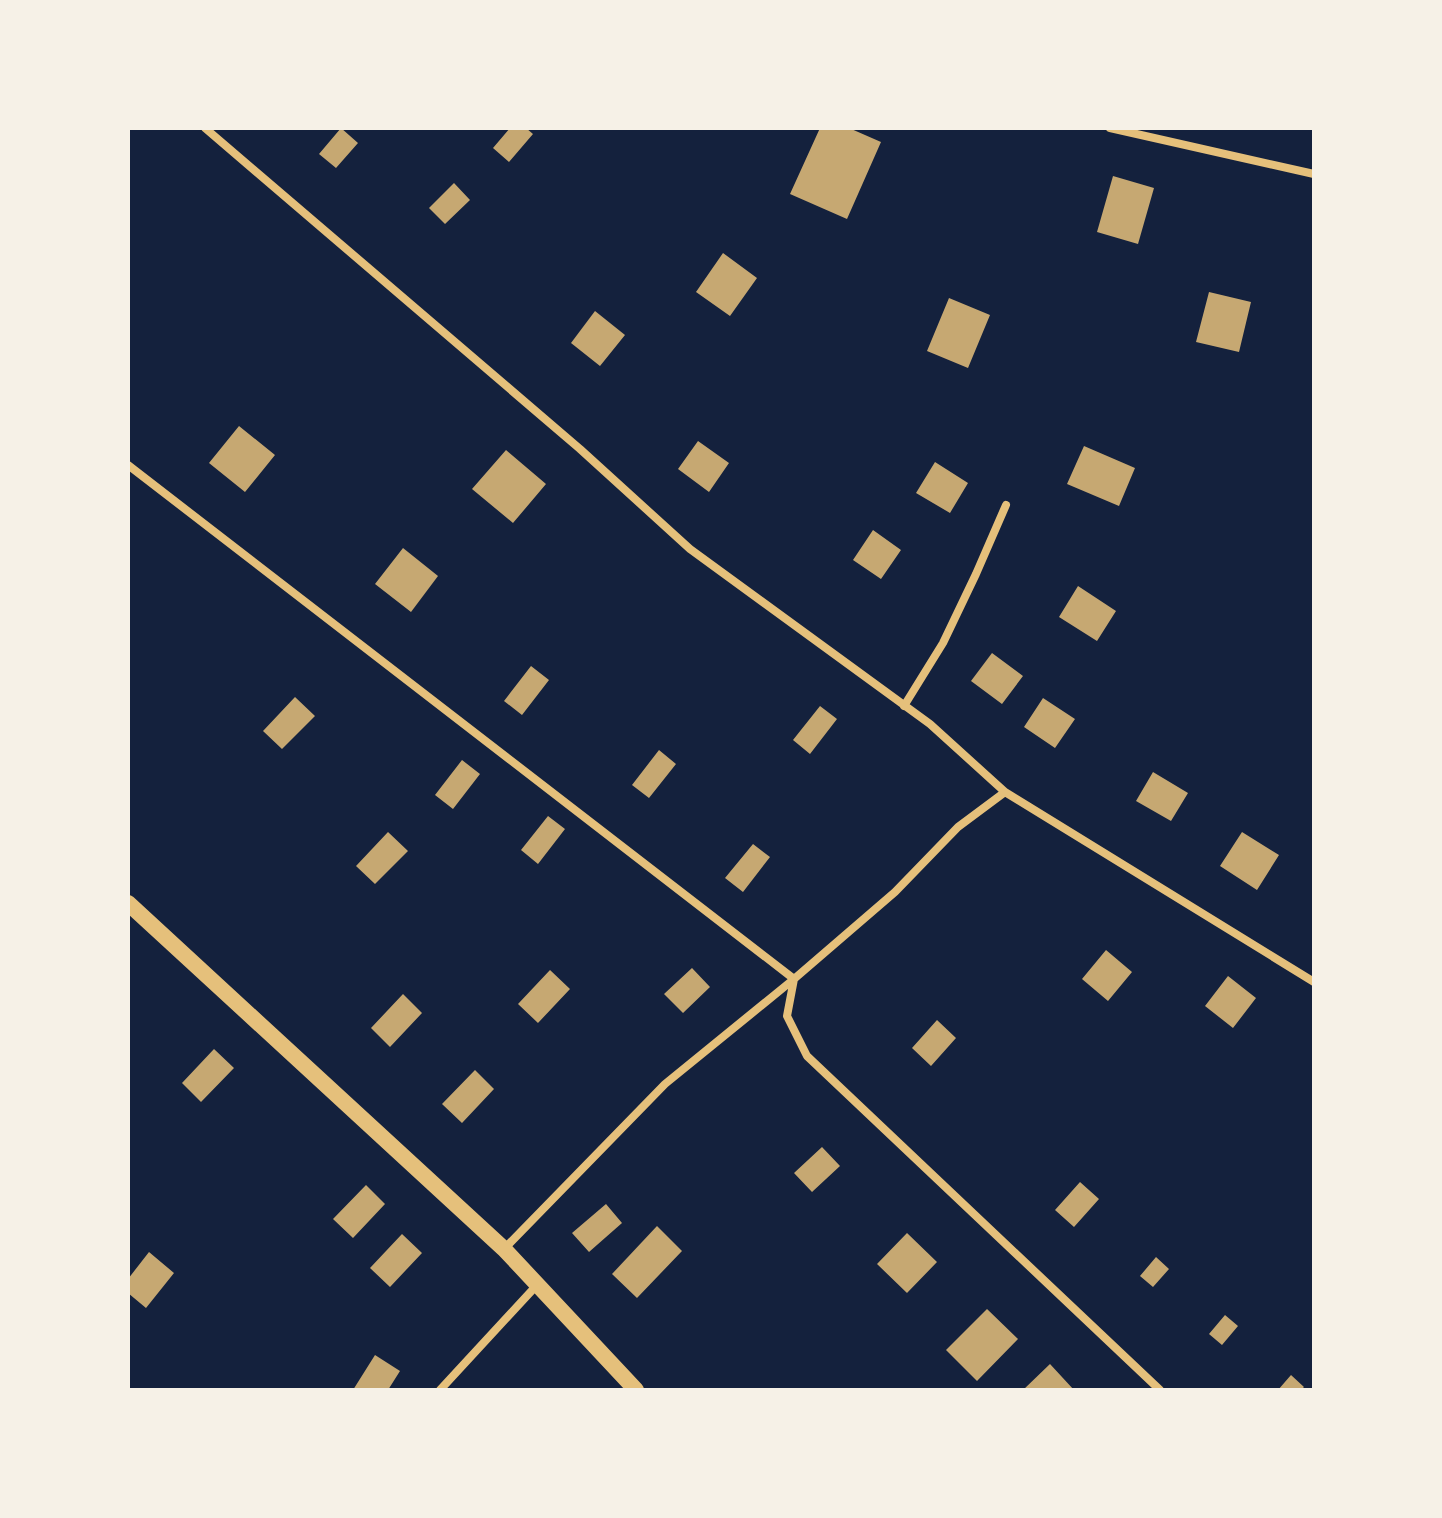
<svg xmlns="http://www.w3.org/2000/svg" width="1442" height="1518" viewBox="0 0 1442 1518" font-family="Bitter,serif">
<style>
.building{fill:#c6a872}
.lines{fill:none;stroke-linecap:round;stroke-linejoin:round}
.minor{stroke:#e5c07b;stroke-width:8}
.secondary{stroke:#e5c07b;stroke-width:16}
</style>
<rect width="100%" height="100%" fill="#14213d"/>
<!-- building -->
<path class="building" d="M341 128 358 143 336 168 319 154Z
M510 128H526L533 134 509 162 493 148Z
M820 128H849L881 142 847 219 790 194Z
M1113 176 1154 188 1138 244 1097 232Z
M454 183 470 200 445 224 429 208Z
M723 253 757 278 730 316 696 292Z
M1209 292 1251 302 1239 352 1196 342Z
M949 298 990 315 968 368 927 351Z
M595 311 625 335 600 366 571 343Z
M239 426 275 455 245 492 209 463Z
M698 441 729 463 709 492 678 469Z
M1084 446 1135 468 1119 506 1067 484Z
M506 450 546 484 513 523 472 489Z
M935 462 968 483 950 513 916 493Z
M873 530 901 550 881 579 853 560Z
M403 548 438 576 411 612 375 584Z
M1078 586 1116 611 1097 641 1059 617Z
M992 653 1023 676 1002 704 971 681Z
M531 666 549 680 522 715 504 701Z
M295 697 315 716 282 749 263 731Z
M1043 698 1075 719 1055 748 1024 727Z
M820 706 837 719 810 754 793 740Z
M659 750 676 764 649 798 632 785Z
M462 760 480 774 453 809 435 795Z
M1153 772 1188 793 1171 821 1136 801Z
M548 816 565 829 538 864 521 850Z
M388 832 408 851 375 884 356 866Z
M1242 832 1279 855 1257 890 1220 866Z
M753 844 770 857 743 892 725 878Z
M1106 950 1132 972 1108 1001 1082 979Z
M692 968 710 987 683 1013 664 994Z
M550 970 570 989 538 1023 518 1004Z
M1228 976 1256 998 1233 1028 1205 1006Z
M403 994 422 1013 390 1047 371 1028Z
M937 1020 956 1038 931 1066 912 1048Z
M214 1049 234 1068 201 1102 182 1083Z
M475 1070 494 1089 462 1123 442 1104Z
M822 1147 840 1166 812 1192 794 1173Z
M1080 1182 1099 1199 1074 1227 1055 1210Z
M366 1185 385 1204 353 1238 333 1219Z
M606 1204 622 1223 589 1252 572 1233Z
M657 1226 682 1251 637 1298 612 1274Z
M907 1233 937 1262 907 1293 877 1264Z
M402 1234 422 1253 390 1287 370 1268Z
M149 1252 174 1273 146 1308 128 1293V1279Z
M1156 1257 1169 1269 1153 1287 1140 1276Z
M987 1309 1018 1339 977 1381 946 1350Z
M1225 1315 1238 1326 1222 1345 1209 1334Z
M375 1355 400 1371 388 1390H353Z
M1050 1364 1074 1390H1023Z
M1291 1375 1304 1387 1301 1390H1278Z"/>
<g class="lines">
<!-- minor -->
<path class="minor" d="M205 128 580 449 690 549 930 724 1005 792 1314 982
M1110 128 1314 174
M128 465 794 979 787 1016 807 1056 1160 1390
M904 706 943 643 976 574 1006 505
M504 1249 665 1084 794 979 895 892 958 827 1005 792
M440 1390 537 1285"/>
<!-- secondary -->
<path class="secondary" d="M128 903 504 1249 636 1390"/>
</g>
<!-- border -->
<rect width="1442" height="1518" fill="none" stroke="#f6f1e7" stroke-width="260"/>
</svg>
